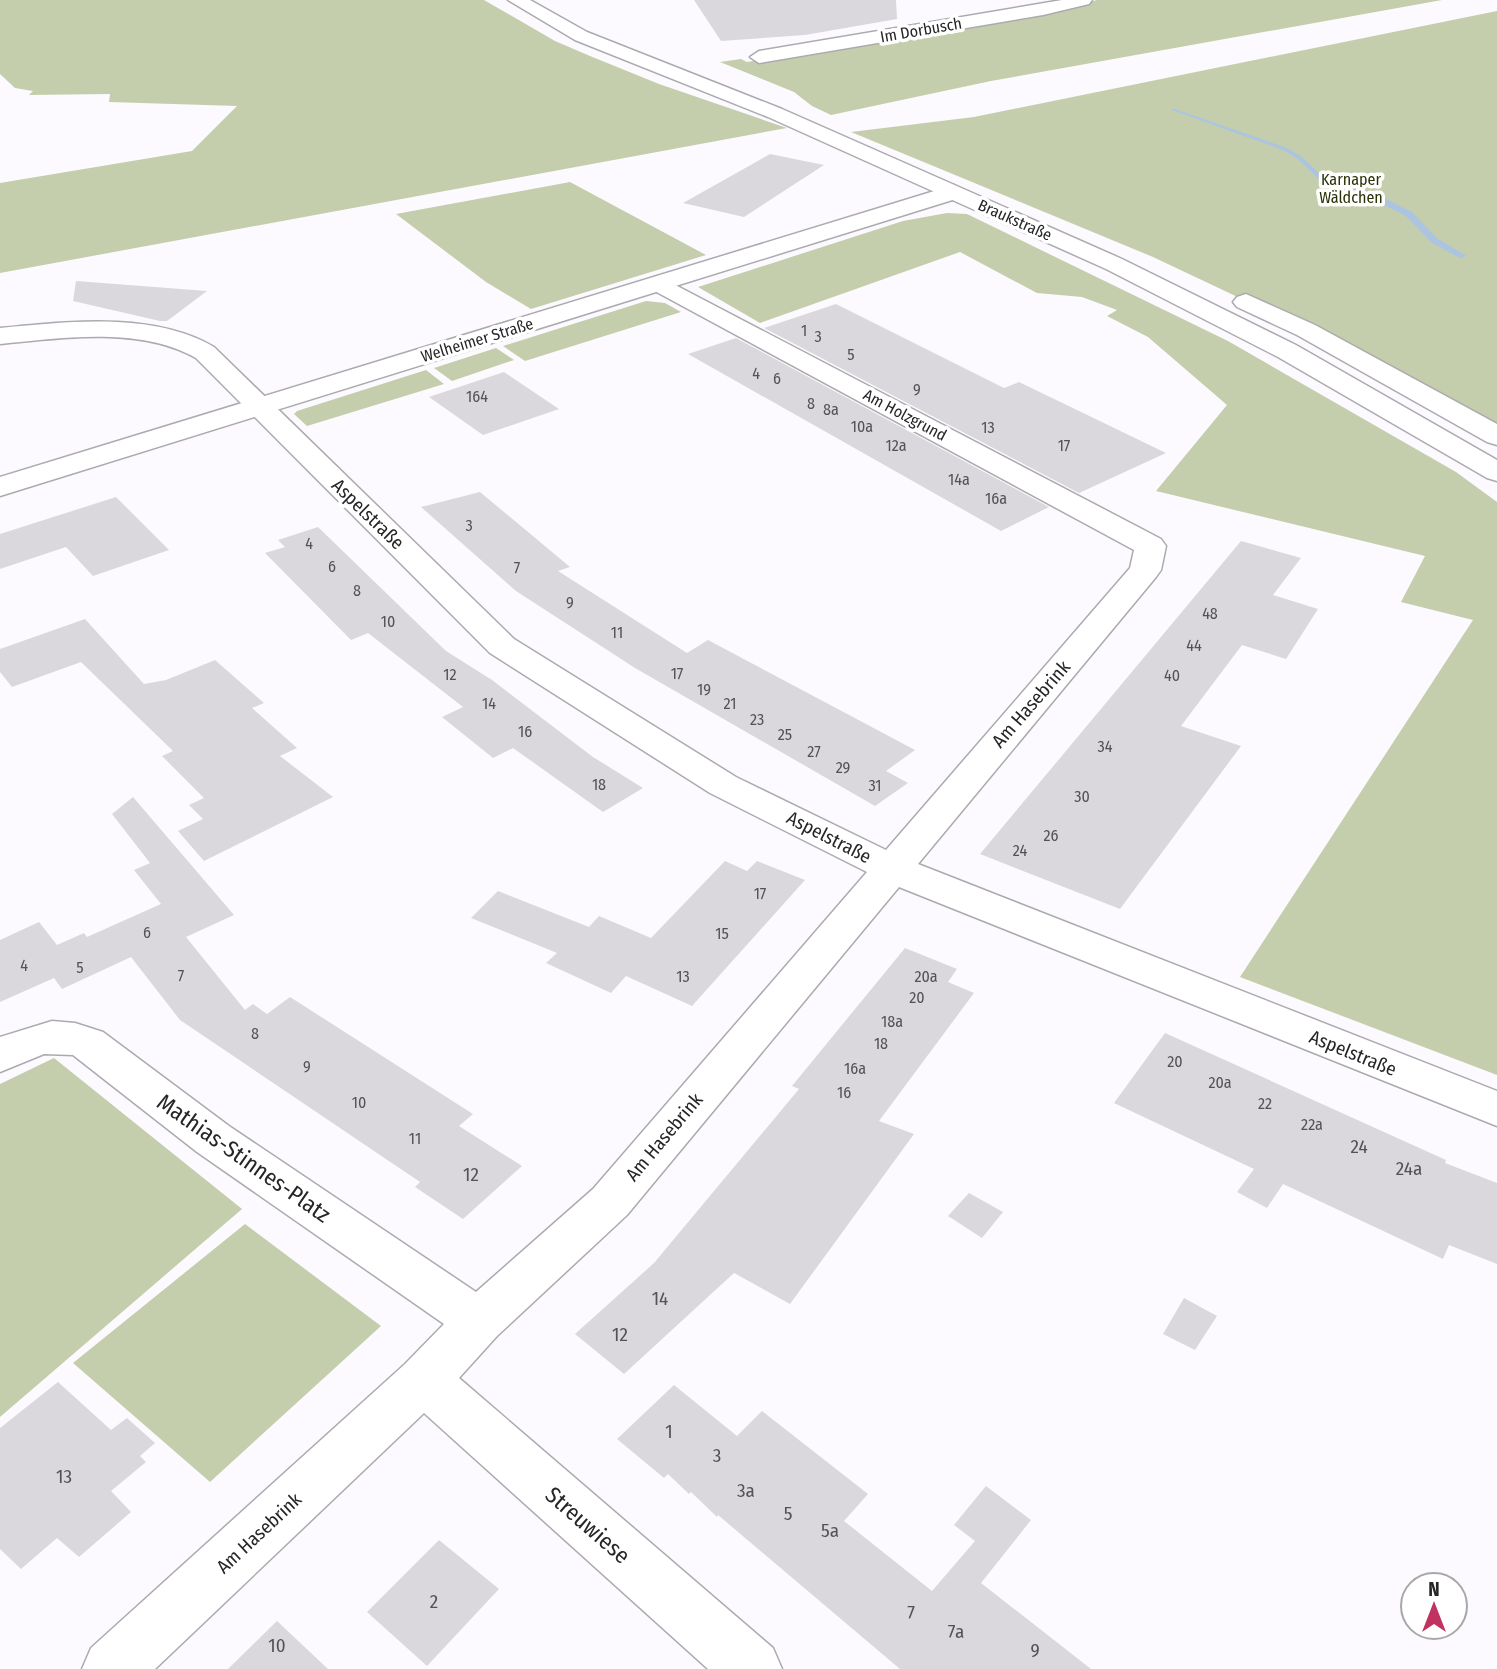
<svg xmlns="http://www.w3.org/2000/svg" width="1497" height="1669" viewBox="0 0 1497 1669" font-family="'Fira Sans Condensed',sans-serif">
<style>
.green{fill:#c4ceac}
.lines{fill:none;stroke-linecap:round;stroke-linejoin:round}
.stream{fill:#abc4e2;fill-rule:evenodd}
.building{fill:#dbd8dd}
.street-casing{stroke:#adaaaf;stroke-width:3}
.secondary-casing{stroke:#adaaaf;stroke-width:3}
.primary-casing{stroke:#adaaaf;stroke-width:3}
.street{fill:#fff;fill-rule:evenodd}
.secondary{fill:#fff;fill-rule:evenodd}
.primary{fill:#fff;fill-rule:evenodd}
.labels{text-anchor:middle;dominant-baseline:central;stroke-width:7;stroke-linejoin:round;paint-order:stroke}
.far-street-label{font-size:16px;fill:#262527;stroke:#fff}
.far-park-label{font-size:16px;fill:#2a3207;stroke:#fff}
.number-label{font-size:16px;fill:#535254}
.street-label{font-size:19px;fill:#262527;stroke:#fff}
.near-number-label{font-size:19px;fill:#535254}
.near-street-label{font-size:23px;fill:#262527;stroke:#fff}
</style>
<rect width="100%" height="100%" fill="#fcfafe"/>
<!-- green -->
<path class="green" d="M0 0H484L555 41 590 56 659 84 787 128 0 273V183L192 151 237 106 109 102 110 94 29 95 33 91 15 88 0 74Z
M1097 0H1442L991 81 831 115 812 106 794 92 720 62 741 59 747 62 1069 8Z
M1497 11V435L1314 333 1153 257 851 132 974 117Z
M570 182 706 255 531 309 486 282 396 214Z
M947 213 967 214 1228 341 1456 472 1497 502V1075L1240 977 1473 620 1401 602 1425 556 1156 491 1227 405 1148 337 1107 316 1117 310 1082 297 1037 293 960 252 760 323 698 287 903 221Z
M646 301 665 303 681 312 525 361 503 346Z
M496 348 514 360 452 381 434 368Z
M426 370 444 384 307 426 294 414 297 411Z
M54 1058 242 1209 0 1417V1084Z
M245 1224 381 1326 210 1482 73 1363Z"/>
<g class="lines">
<!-- stream -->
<path class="stream" d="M1172 108 1287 148 1302 157 1327 181 1386 199 1412 212 1438 239 1467 256 1460 258 1432 243 1406 216 1380 203 1323 183 1298 159 1283 150 1172 110Z"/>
</g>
<!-- building -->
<path class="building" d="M694 0H896L897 19 805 35 721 41Z
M770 154 824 165 744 217 683 203Z
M76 281 207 291 167 321H160L73 301Z
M836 304 1004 388 1019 382 1166 453 1079 493 764 328Z
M736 338 1049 507 1001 531 688 354Z
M504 372 559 409 483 435 429 397Z
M480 492 570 567 558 571 687 653 708 640 915 750 886 771 908 783 875 806 635 668 516 591 421 507Z
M116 497 169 550 93 576 66 547 0 569V534Z
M318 527 446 651 492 680 593 757 643 788 603 812 513 748 493 758 442 717 463 707 368 633 351 640 265 553 285 547 278 540Z
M1241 541 1301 558 1273 595 1318 609 1286 659 1242 645 1181 726 1241 746 1120 909 980 854Z
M85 619 144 684 166 680 215 660 264 703 252 708 297 748 280 756 333 797 204 861 178 831 203 819 189 805 204 798 162 756 173 751 81 662 12 687 0 672V649Z
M133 797 234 915 186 937 245 1010 253 1004 267 1014 290 997 473 1114 459 1126 522 1166 463 1219 415 1187 420 1182 180 1020 131 957 62 989 54 978 0 1002V940L39 922 57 945 84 933 87 937 161 904 134 870 150 863 112 814Z
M725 861 747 871 757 861 805 880 692 1006 626 976 611 993 546 963 557 953 471 918 498 891 589 927 599 916 651 938Z
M905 948 957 969 948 982 974 993 879 1121 914 1134 790 1304 734 1273 624 1374 575 1334 654 1263 799 1089 792 1086Z
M1165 1033 1446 1160 1445 1163 1497 1183V1264L1449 1245 1443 1259 1283 1184 1267 1208 1237 1192 1254 1169 1114 1103Z
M969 1193 1003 1212 982 1238 948 1216Z
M1184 1298 1217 1316 1195 1350 1163 1334Z
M58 1382 111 1430 127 1418 155 1443 140 1456 146 1462 111 1491 131 1512 79 1557 57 1538 21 1569 0 1549V1428Z
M674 1385 737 1436 762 1411 868 1494 844 1521 932 1591 975 1541 954 1525 986 1486 1031 1520 981 1583 1091 1669H900L718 1515 717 1517 691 1492 689 1494 668 1474 664 1478 617 1439Z
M439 1540 499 1589 427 1666 367 1612Z
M277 1621 328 1669H228Z"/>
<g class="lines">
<!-- street casing -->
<g class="street-casing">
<path id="street" d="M1062 0H1092L1089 4 1043 15 759 63 750 57 759 51Z
M660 277 1161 539 1166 546 1161 570 1156 577 918 864 1497 1091V1126L899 887 627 1215 497 1336 459 1378 773 1648 782 1669H708L424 1413 155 1669H82L91 1648 405 1364 444 1324 197 1152 73 1055 44 1054 0 1072V1037L52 1021 75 1023 103 1032 229 1126 476 1292 593 1189 867 872 710 793 490 653 196 358C140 326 61 338 0 344V328C68 322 152 311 214 347L514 639 736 777 886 850 1130 568 1134 550 651 289 648 284 651 279Z"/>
</g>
<!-- secondary casing -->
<g class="secondary-casing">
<path id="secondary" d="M954 185 965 192 962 197 0 496V477Z"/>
</g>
<!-- primary casing -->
<g class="primary-casing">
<path id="primary" d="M508 0H530L587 32 782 109 1122 259 1296 345 1497 460V481L1487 478 1278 357 1106 269 768 117 575 40Z
M1246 294 1315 325 1497 424V445L1487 442 1297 335 1237 307 1233 302 1237 297Z"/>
</g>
<!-- street -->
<use href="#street" class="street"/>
<!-- secondary -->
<use href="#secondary" class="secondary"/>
<!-- primary -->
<use href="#primary" class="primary"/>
</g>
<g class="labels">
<!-- far-street labels -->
<g class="far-street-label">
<text transform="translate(921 30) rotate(-10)">Im Dorbusch</text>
<text transform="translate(1015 220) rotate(24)">Braukstraße</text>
<text transform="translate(477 340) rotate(-17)">Welheimer Straße</text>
<text transform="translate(905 415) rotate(28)">Am Holzgrund</text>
</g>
<!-- far-park labels -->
<g class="far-park-label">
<text x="1351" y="179">Karnaper<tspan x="1351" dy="18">Wäldchen</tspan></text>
</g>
<!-- number labels -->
<g class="number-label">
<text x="804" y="330">1</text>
<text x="818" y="336">3</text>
<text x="851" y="354">5</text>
<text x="756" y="373">4</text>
<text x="777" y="378">6</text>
<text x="917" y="389">9</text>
<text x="477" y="396">164</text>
<text x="811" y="403">8</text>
<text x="831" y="409">8a</text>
<text x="862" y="426">10a</text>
<text x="988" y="427">13</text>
<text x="896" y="445">12a</text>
<text x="1064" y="445">17</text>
<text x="959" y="479">14a</text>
<text x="996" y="498">16a</text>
<text x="469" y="525">3</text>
<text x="309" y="543">4</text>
<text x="332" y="566">6</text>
<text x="517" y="567">7</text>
<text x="357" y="590">8</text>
<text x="570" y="602">9</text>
<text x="1210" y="613">48</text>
<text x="388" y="621">10</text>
<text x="617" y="632">11</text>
<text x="1194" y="645">44</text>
<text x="677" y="673">17</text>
<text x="450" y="674">12</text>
<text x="1172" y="675">40</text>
<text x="704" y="689">19</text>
<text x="489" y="703">14</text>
<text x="730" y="703">21</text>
<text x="757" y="719">23</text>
<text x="525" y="731">16</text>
<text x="785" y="734">25</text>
<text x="1105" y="746">34</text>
<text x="814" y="751">27</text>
<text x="843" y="767">29</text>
<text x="599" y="784">18</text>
<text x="875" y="785">31</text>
<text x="1082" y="796">30</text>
<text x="1051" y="835">26</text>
<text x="1020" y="850">24</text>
<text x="760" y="893">17</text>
<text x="147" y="932">6</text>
<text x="722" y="933">15</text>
<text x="24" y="965">4</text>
<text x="80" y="967">5</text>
<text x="181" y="975">7</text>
<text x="683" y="976">13</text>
<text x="926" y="976">20a</text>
<text x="917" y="997">20</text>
<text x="892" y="1021">18a</text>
<text x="255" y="1033">8</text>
<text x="881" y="1043">18</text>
<text x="1175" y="1061">20</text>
<text x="307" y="1066">9</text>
<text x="855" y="1068">16a</text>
<text x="1220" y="1082">20a</text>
<text x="844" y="1092">16</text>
<text x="359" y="1102">10</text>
<text x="1265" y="1103">22</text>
<text x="1312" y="1124">22a</text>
<text x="415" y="1138">11</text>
</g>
<!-- street labels -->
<g class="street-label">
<text transform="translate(368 514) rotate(44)">Aspelstraße</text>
<text transform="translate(1031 704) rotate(-49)">Am Hasebrink</text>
<text transform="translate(829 837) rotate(27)">Aspelstraße</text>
<text transform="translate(1353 1053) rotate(22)">Aspelstraße</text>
<text transform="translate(664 1137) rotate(-50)">Am Hasebrink</text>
<text transform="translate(259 1533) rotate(-43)">Am Hasebrink</text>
</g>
<!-- near-number labels -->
<g class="near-number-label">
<text x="1359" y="1146">24</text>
<text x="1409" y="1168">24a</text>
<text x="471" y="1174">12</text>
<text x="660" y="1298">14</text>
<text x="620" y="1334">12</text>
<text x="669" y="1431">1</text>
<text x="717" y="1455">3</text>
<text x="64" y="1476">13</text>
<text x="746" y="1490">3a</text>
<text x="788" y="1513">5</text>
<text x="830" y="1530">5a</text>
<text x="434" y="1601">2</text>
<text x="911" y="1612">7</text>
<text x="956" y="1631">7a</text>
<text x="277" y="1645">10</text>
<text x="1035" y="1650">9</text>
</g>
<!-- near-street labels -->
<g class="near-street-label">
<text transform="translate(244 1158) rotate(35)">Mathias-Stinnes-Platz</text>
<text transform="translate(588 1525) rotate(41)">Streuwiese</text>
</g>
</g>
<!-- north arrow -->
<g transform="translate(1434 1606)"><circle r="33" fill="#ffffff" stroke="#a8a8a9" stroke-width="2"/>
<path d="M0-5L12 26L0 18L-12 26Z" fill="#c0325f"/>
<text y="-10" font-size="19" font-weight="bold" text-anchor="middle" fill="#262527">N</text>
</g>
</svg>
